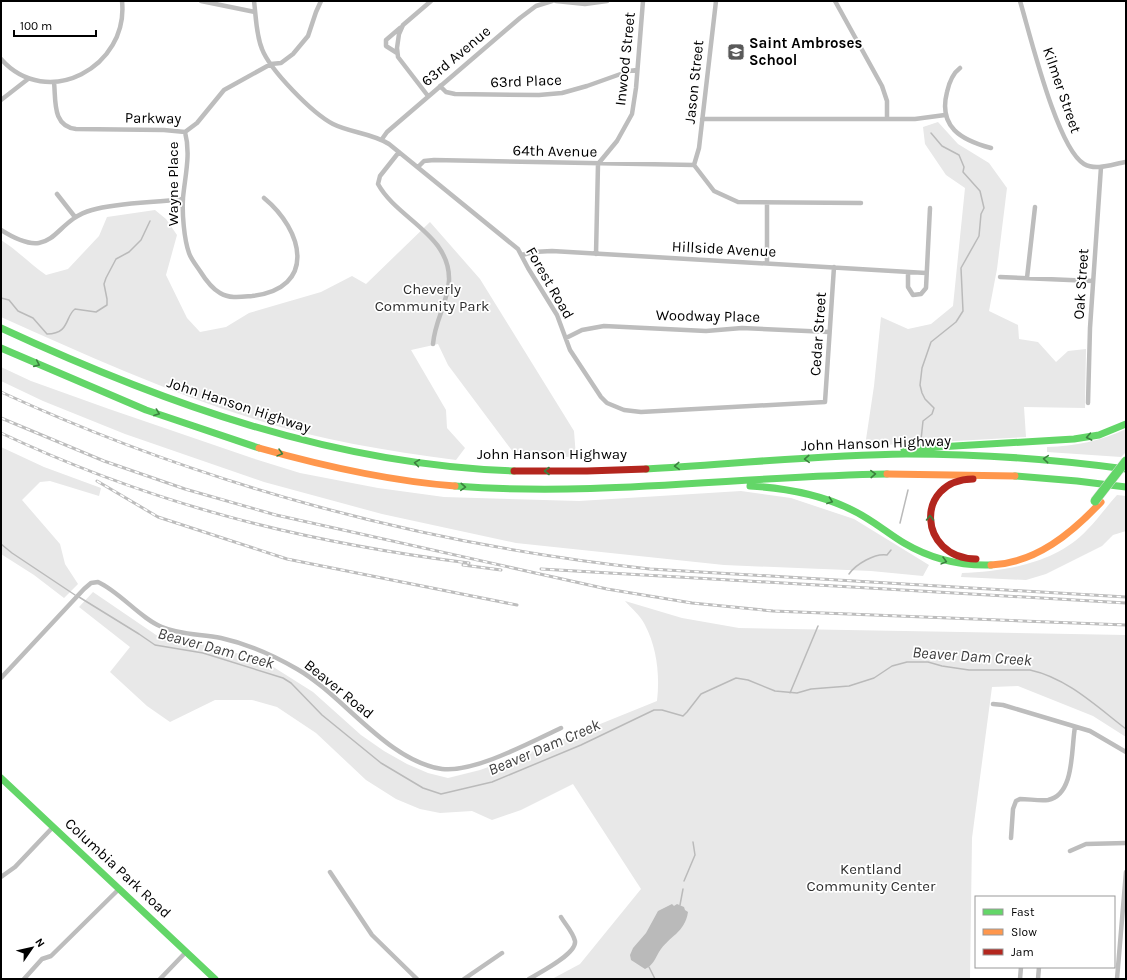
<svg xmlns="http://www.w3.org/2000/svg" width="1127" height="980" viewBox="0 0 1127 980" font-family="Karla,sans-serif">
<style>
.green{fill:#e8e8e8}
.water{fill:#bababa}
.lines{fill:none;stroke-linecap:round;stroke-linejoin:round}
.stream{stroke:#bababa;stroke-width:1.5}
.street{stroke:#bdbdbd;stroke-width:4.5}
.fast{stroke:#63d668;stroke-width:7}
.slow{stroke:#ff974d;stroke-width:7}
.jam{stroke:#b3261e;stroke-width:7}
.rail-casing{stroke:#bdbdbd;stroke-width:3}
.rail{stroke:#fff;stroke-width:1.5;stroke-dasharray:4.5;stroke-linecap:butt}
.fast-bridge-casing{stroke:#dbdbdb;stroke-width:10;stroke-linecap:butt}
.fast-bridge{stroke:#63d668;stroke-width:9}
.oneway{stroke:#3b803e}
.labels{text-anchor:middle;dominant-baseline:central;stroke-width:3.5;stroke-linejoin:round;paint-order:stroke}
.poi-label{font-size:15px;font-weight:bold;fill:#000;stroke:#fff;text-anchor:start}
.street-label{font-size:15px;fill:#000;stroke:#fff}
.park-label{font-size:15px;fill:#2d2d2d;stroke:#fff}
.water-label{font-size:16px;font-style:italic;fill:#3e3e3e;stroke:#fff}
</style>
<rect width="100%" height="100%" fill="#fff"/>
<!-- green -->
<path class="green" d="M938 122 958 144 989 163 1007 188 997 269 989 311 1018 325 1019 339 1038 342 1056 362 1068 351 1086 349 1085 408 1024 407 1026 437 865 446 874 386 881 317 908 329 931 324 953 306 965 188 946 175 925 144 923 127Z
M155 210 166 219 177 235 166 275 187 318 200 332 226 327 249 313 321 292 352 276 366 284 430 222 480 279 574 431 576 457 516 456 448 365 438 344 411 350 446 410 447 428 465 448 456 460C387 451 319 440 254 419 167 392 84 354 1 317V240C17 250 30 264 46 275L68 269 99 236 107 217Z
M1 367 31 381 109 409 252 458 300 473 378 488 444 497 579 501 741 491 791 498 854 519 929 565 923 576 871 571 724 565 516 543 382 514 264 482 125 434 43 401 1 381Z
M1126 429V452L1121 457 1047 452V447C1076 446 1100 441 1126 429Z
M1 447 44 467 101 488 99 496 50 481 40 482 22 500 60 544 65 564 78 584 64 598 34 575 1 554Z
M1117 495 1126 496V531L1113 535 1102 546 1046 574 1026 580 961 577 962 573C1005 571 1055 564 1087 530 1098 519 1107 506 1117 495Z
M93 592 159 637 218 647 267 663 313 692 361 735 384 751 407 764 428 773 448 778 480 770 531 752 657 701C660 675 657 648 645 625 641 616 631 608 625 601L682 618 739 628 1126 635V737L1093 716 1018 686 992 687 972 838 970 979H552L580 964 641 889 573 784 521 810 492 820 472 811 440 813 420 809 396 799 366 780 316 733 277 707 252 700H215L170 722 147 706 110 672 130 647 79 607Z"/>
<!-- water -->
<path class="water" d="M672 904 674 906 677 904 684 907 685 910 688 912C685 933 669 936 659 952 655 959 653 965 645 969L631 960 630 955 633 948 646 933 658 911Z"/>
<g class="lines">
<!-- stream -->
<path class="stream" d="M1 298 9 300 18 311 33 318 47 334C70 334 65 316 75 309L96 312 107 305V299L104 284 106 278 116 259 129 252 141 240 150 221
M921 440 923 421 932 414 934 408 925 399 922 393 920 385 922 368 931 342 956 322 963 311 961 268 979 236 981 214 984 208 980 191 963 172 964 167 959 155 942 146 931 133
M900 523 908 490
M1 544 12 553 75 595
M849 574C856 564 875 553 887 555L891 550
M79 597 139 634 155 645 203 653 283 678 291 683 322 715 381 763 423 788 441 794 492 782 581 745 654 710H662L683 716 687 712 701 694 736 678 748 680 775 691 797 693 811 689 849 686 874 678 892 666 907 662H928L942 666 969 670H1030C1067 678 1096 706 1126 729
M790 693 818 626
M684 881 695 855 693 842
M680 905 683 889
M649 967 655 979"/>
<!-- street -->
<path class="street" d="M201 1 255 12
M254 1C256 16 256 35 262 49 270 70 312 113 333 124 351 133 372 133 389 144L518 249 528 268 557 315 570 350 601 397 607 403 624 410 641 412 825 402 834 267
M556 1 585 4 607 1
M835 1 882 86 887 101V118
M1020 1C1030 34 1057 148 1084 164 1096 171 1113 164 1126 162
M397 53 386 46V40L400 28
M1 59C47 111 129 67 122 1
M960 68C952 74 949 83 947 92 938 127 961 140 991 148
M54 82C56 101 52 126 76 129L164 130 185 132 197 123 224 90 271 64 281 63 293 54 308 36 316 12 321 1
M440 86 446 92 455 94 539 95 562 93 587 86 629 71 637 70
M428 96 398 57 397 48 399 34 403 25 431 1
M1 100 28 79
M702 119H915L945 115
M185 132C191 154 185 176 183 198 182 213 184 239 189 253 191 259 196 265 200 271 205 279 211 288 220 293 230 299 241 297 252 296 318 288 303 230 264 198
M382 139 387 132 520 18 536 6 552 1
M399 152 380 176 378 184C397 219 451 235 449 281 447 305 435 320 433 344
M694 165 714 191 738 202 861 203
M694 165 699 148 716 1
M418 167 424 161 434 160 694 165
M57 194 75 217
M1 230C56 265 51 221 92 210 120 202 153 203 183 199
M596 254 598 164 617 141 632 114 636 88 643 1
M522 255 533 252 552 251 926 273
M767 263V203
M908 272V287L913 295 921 294 926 288 930 208
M1000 277 1093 281
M1027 278 1035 207
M566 338 582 330 604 326 706 331 742 328 829 332
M1088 403 1090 328 1101 167
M1 678 84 589 91 583 98 582C120 592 141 619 162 627 180 635 202 634 221 638 248 644 273 655 297 669 344 696 387 761 442 769 474 773 531 742 561 728
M993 704 1003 705 1090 731 1126 752
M1011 838 1013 809 1016 801 1020 799C1029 799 1039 801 1048 800 1075 795 1071 748 1075 727
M1070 851 1086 844 1126 843
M330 872 372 935 417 979
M1 877 15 867 53 827
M24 979 42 959 51 956 119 889
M160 979 186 952
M464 979 502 953
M529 979C539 973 577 954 575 941 573 932 565 924 561 917
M1020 979 1021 967
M1038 979 1039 967
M1117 979 1126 872"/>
<!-- fast -->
<path class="fast" d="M1 328C163 403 333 465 514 471
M1 348 146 410 259 448
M904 449 1074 439 1099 435 1126 424
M646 469C732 464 819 455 906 454 980 454 1053 459 1126 469
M1015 476 1077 481 1126 487
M455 486C599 497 743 476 887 474
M750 486C784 488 819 494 850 509 870 518 886 532 904 543 931 559 960 566 991 565
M1 778 215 979"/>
<!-- slow -->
<path class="slow" d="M259 448C323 466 388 481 455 486
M887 474 1015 476
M991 565C1036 563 1072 533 1101 502"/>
<!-- jam -->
<path class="jam" d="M514 471H587L646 469
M973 479C914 480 918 558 976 559"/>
<!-- rail casing -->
<g class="rail-casing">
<path id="rail" d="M1 392C205 486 427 545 650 569L1126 597
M1 418 104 461 185 489 276 515 607 589 692 603 773 611 1126 625
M1 433C154 505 303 542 469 563
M97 481 158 517 287 559 517 605
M463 565 501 570
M541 569 1126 603"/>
</g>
<!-- rail -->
<use href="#rail" class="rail"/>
<!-- fast-bridge casing -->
<g class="fast-bridge-casing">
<path id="fast-bridge" d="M1095 501 1126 461"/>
</g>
<!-- fast-bridge -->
<use href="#fast-bridge" class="fast-bridge"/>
</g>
<!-- one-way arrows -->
<defs><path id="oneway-chevron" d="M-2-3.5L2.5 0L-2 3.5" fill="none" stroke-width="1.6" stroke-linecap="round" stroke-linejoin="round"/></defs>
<g class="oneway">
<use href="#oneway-chevron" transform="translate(37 364) rotate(24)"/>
<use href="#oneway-chevron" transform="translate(157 413) rotate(20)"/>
<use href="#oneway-chevron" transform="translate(1089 437) rotate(169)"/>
<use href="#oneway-chevron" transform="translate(280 453) rotate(15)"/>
<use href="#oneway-chevron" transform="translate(807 459) rotate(177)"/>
<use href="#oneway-chevron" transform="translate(1046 459) rotate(-175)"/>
<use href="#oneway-chevron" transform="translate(417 463) rotate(-172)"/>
<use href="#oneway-chevron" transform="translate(677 466) rotate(177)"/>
<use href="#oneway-chevron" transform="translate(547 471) rotate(180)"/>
<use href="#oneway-chevron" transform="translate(873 474) rotate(-2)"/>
<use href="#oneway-chevron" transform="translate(463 487) rotate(4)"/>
<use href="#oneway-chevron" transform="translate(830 501) rotate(20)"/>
<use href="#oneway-chevron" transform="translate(930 518) rotate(-90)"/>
<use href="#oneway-chevron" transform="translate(944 561) rotate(15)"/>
</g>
<!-- icons -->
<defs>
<g id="school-square" transform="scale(0.9)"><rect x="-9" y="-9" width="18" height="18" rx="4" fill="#595959" stroke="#fff"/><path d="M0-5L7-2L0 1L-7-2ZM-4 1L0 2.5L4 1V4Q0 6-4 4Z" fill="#fff"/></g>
</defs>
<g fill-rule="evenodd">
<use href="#school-square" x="736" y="52"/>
</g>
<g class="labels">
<!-- poi labels -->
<g class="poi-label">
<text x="749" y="43">Saint Ambroses<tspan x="749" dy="17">School</tspan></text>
</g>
<!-- street labels -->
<g class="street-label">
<text transform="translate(456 56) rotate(-40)">63rd Avenue</text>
<text transform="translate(625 59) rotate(-84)">Inwood Street</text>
<text transform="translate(526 81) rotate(-2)">63rd Place</text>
<text transform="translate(694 82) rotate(-84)">Jason Street</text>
<text transform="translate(1062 90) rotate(71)">Kilmer Street</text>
<text transform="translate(153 118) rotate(1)">Parkway</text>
<text transform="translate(555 151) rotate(1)">64th Avenue</text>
<text transform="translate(173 184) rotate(-90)">Wayne Place</text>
<text transform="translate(724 249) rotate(3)">Hillside Avenue</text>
<text transform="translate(550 283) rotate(60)">Forest Road</text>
<text transform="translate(1081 284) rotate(-86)">Oak Street</text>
<text transform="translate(708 316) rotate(1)">Woodway Place</text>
<text transform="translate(818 334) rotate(-86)">Cedar Street</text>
<text transform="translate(239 405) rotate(18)">John Hanson Highway</text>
<text transform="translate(876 443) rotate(-2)">John Hanson Highway</text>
<text x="552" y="454">John Hanson Highway</text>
<text transform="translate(339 689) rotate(39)">Beaver Road</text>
<text transform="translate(118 868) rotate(43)">Columbia Park Road</text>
</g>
<!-- park labels -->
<g class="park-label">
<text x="432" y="289">Cheverly<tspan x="432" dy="17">Community Park</tspan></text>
<text x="871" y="869">Kentland<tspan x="871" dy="17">Community Center</tspan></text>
</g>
<!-- water labels -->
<g class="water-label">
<text transform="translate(216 648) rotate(15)">Beaver Dam Creek</text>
<text transform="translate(972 656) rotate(4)">Beaver Dam Creek</text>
<text transform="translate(544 747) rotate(-23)">Beaver Dam Creek</text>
</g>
</g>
<!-- border -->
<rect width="1127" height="980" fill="none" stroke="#000000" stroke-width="4"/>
<!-- legend -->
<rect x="975" y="896" width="140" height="72" fill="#ffffff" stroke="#999999"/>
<rect x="983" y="909" width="20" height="6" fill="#63d668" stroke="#999999"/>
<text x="1011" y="916" font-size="12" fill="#000000">Fast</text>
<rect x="983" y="929" width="20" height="6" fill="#ff974d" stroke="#999999"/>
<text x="1011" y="936" font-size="12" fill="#000000">Slow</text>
<rect x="983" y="949" width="20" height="6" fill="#b3261e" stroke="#999999"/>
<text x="1011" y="956" font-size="12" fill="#000000">Jam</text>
<!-- north arrow -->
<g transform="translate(32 948) rotate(56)" stroke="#ffffff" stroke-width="3" paint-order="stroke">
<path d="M0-3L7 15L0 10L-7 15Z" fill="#000000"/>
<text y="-6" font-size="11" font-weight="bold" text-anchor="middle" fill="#000000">N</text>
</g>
<!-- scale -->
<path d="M14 30v6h82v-6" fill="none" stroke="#000000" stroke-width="2"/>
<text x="20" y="30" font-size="12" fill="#000000" stroke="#ffffff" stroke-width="3" paint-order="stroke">100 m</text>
</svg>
